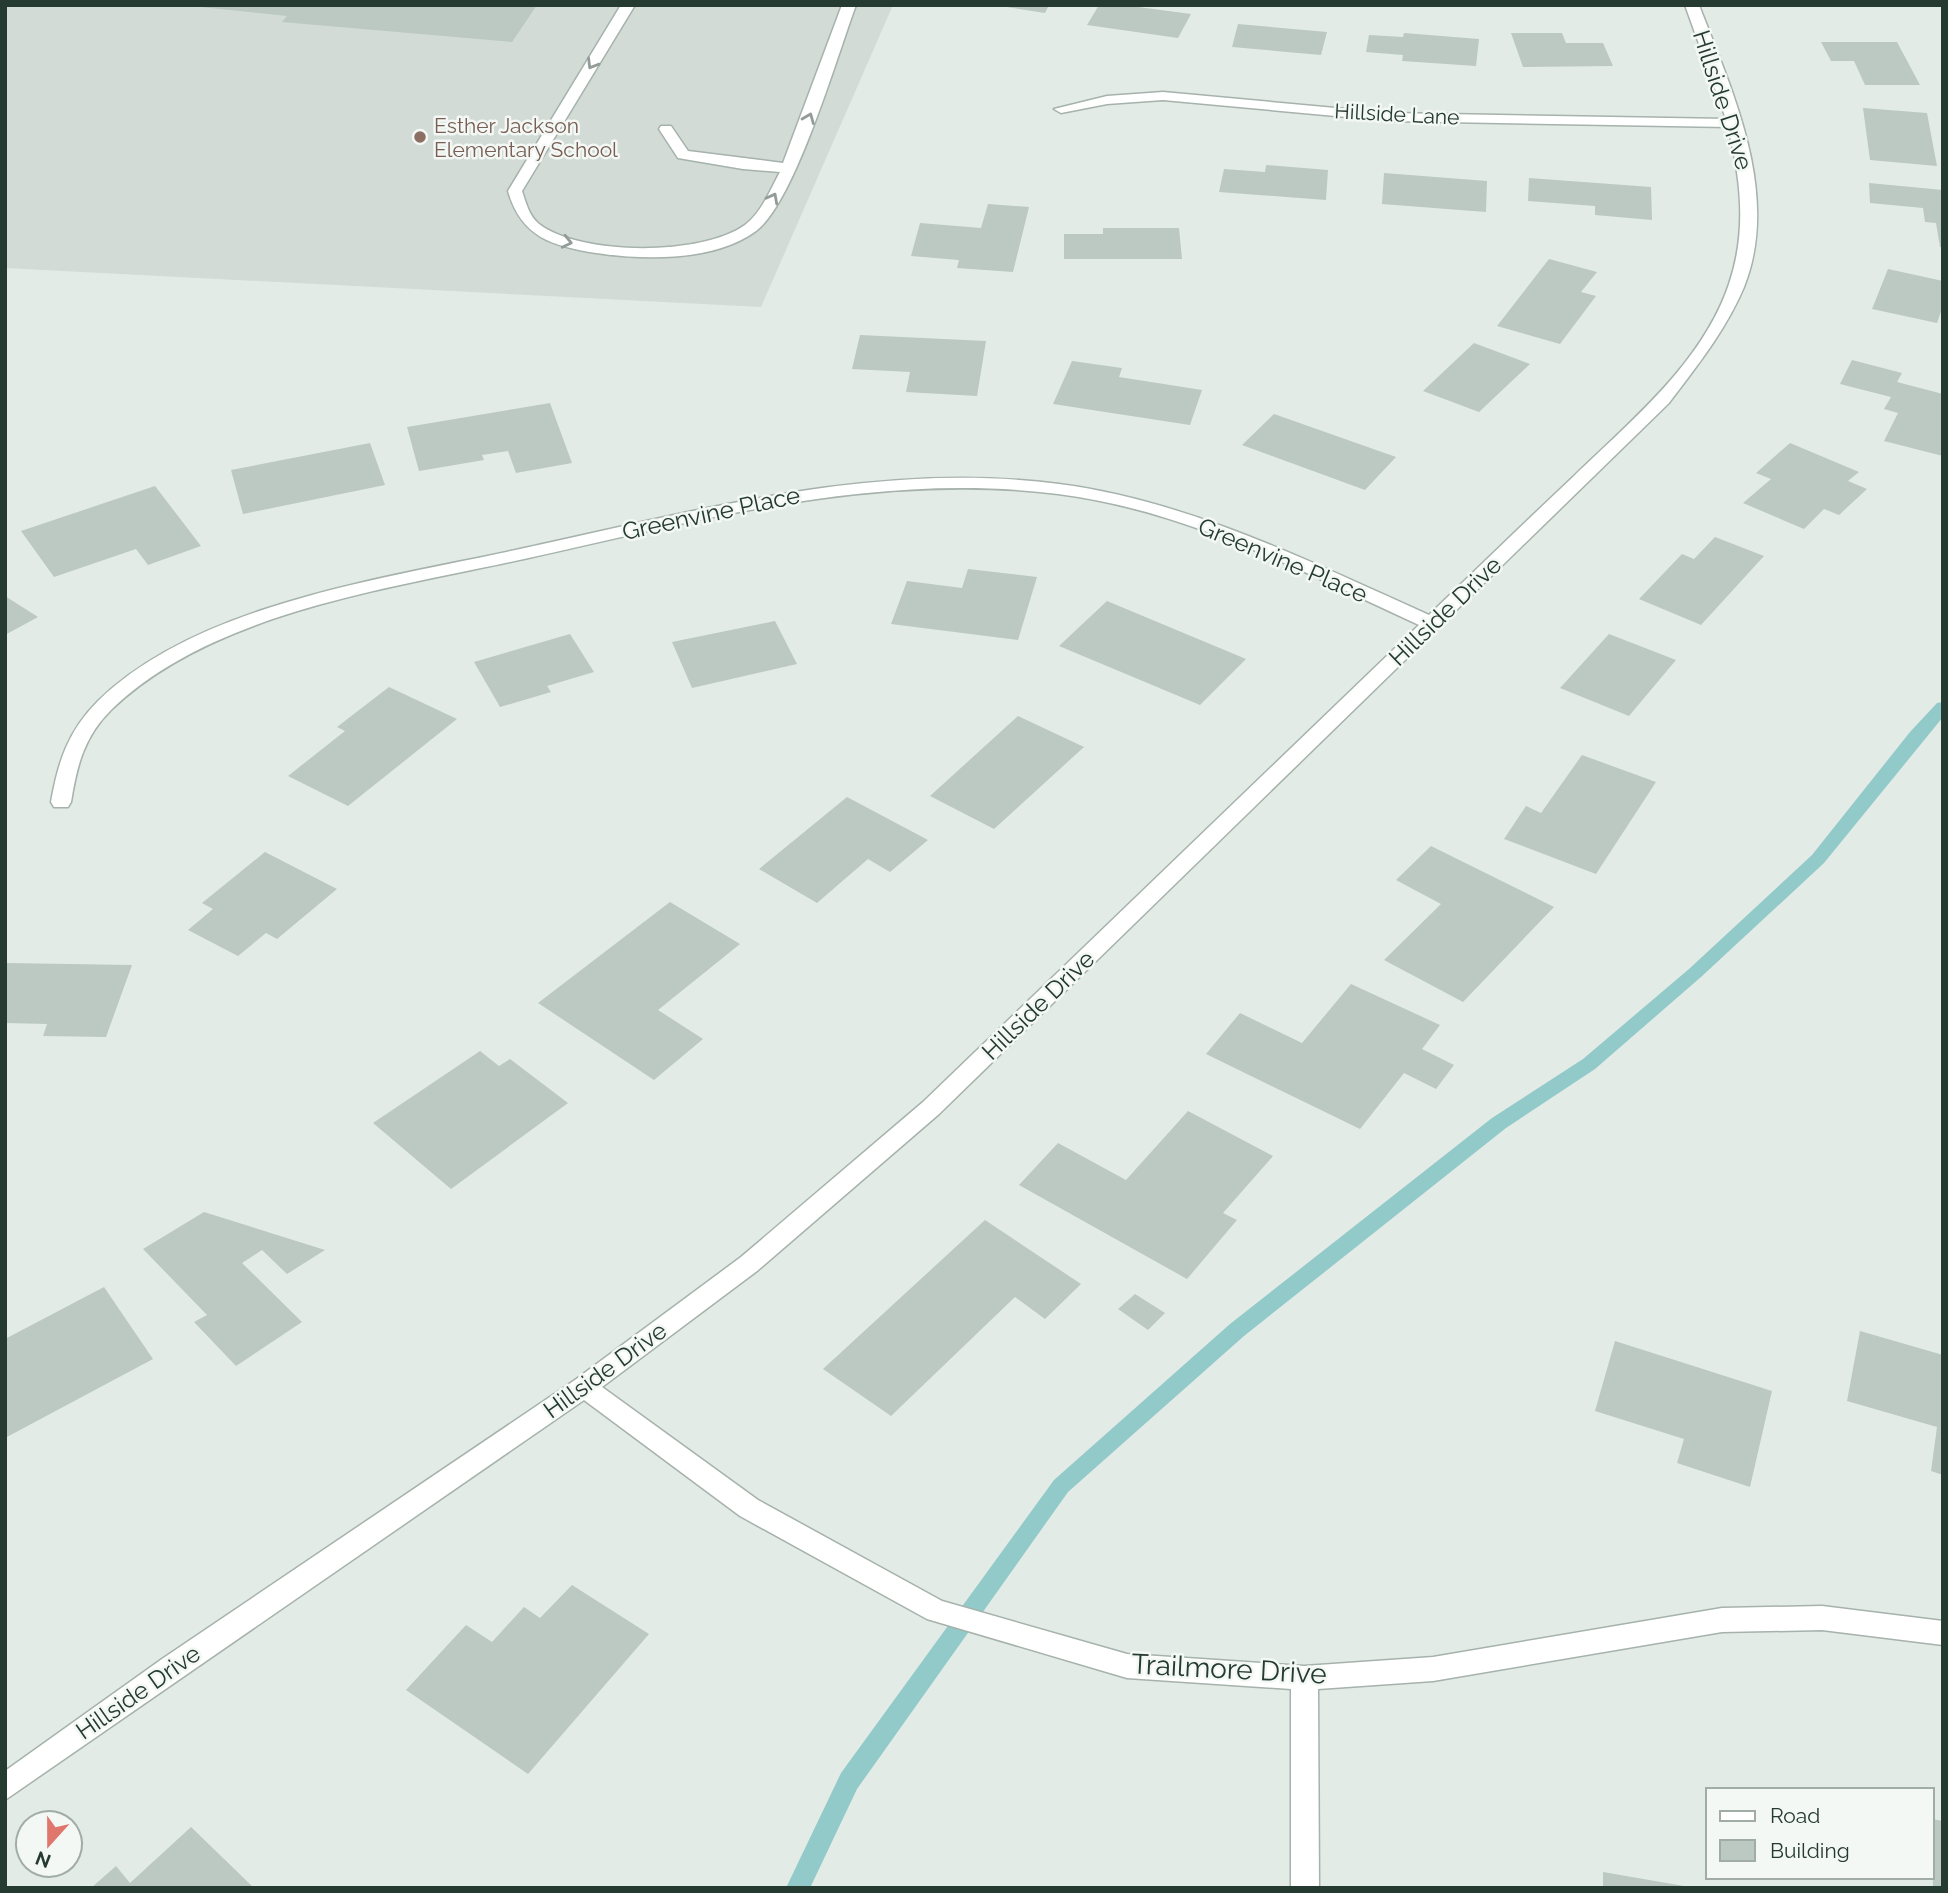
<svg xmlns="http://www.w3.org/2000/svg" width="1948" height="1893" viewBox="0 0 1948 1893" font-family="Raleway,sans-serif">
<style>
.built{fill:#d2dbd5}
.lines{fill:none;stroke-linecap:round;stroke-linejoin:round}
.stream{fill:#92c9c9;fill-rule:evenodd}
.building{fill:#bcc8c2}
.service-casing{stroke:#a6b2ac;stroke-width:3}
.minor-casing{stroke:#a6b2ac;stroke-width:3}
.service{fill:#fff;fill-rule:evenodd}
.minor{fill:#fff;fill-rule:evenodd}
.oneway{stroke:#929c98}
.education-dot{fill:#8d6e63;stroke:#f3f8f5;stroke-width:2.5}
.labels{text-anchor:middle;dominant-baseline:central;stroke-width:5;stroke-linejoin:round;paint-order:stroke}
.far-street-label{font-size:21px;fill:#253a31;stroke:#f3f8f5}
.far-education-label{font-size:21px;fill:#785e54;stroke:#f3f8f5;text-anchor:start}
.street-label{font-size:24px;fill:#253a31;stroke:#f3f8f5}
.near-street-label{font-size:28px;fill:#253a31;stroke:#f3f8f5}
</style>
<rect width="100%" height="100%" fill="#e3ebe6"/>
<!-- built -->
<path class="built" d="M5 5H893L761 307 5 268Z"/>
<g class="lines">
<!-- stream -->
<path class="stream" d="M1943 702V717L1824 863 1701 977 1595 1069 1506 1128 1244 1336 1068 1492 857 1789 810 1888H786L841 1773 1054 1480 1230 1324 1492 1118 1583 1059 1689 969 1812 855 1910 732 1937 703Z"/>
</g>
<!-- building -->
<path class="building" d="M182 5H537L512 42 282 22 287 16Z
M994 5H1049L1045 13Z
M1099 5H1123L1191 14 1178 38 1087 25Z
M1238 24 1327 32 1321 55 1232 47Z
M1404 33 1479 39 1476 66 1402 61 1403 55 1366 52 1369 35 1403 37Z
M1511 33H1562L1566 43H1603L1613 66 1523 67Z
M1821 42H1897L1920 85H1865L1854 61H1831Z
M1863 108 1927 113 1937 166 1870 160Z
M1266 165 1328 170 1326 200 1219 192 1224 169 1265 172Z
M1384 173 1487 181 1486 212 1382 204Z
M1529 178 1651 187 1652 220 1595 215V206L1528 201Z
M1869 183 1943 190V247H1940L1936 223 1925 222 1923 208 1870 203Z
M988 204 1029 207 1013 272 957 268 959 260 911 256 920 223 981 228Z
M1103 228H1179L1182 259H1064V234H1103Z
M1549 259 1597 272 1581 292 1596 296 1560 344 1497 326Z
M1888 269 1943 281V306L1937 323 1872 309Z
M860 335 986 341 977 396 906 392 910 372 852 369Z
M1474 343 1530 364 1479 412 1423 391Z
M1852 360 1902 373 1897 382 1943 394V456L1884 441 1898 413 1884 409 1891 397 1840 384Z
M1072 361 1122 368 1119 377 1202 390 1190 425 1053 404Z
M550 403 572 463 516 473 508 451 482 455 484 460 419 471 407 427Z
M1274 414 1396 457 1365 490 1242 445Z
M370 443 385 485 243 514 231 470Z
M1790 443 1859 472 1848 481 1867 489 1839 515 1824 509 1804 529 1743 503 1771 479 1756 473Z
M155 486 201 546 148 565 136 549 54 577 21 531Z
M1715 537 1764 556 1701 625 1639 599 1682 554 1694 559Z
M968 569 1037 577 1018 640 891 624 907 581 962 588Z
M5 596 38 617 5 635Z
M1107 601 1246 659 1200 705 1059 646Z
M775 621 797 664 692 688 672 642Z
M570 634 594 672 547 686 551 692 500 707 474 662Z
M1609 634 1676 660 1629 716 1560 688Z
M389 687 457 719 348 806 288 776 345 731 337 727Z
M1018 716 1084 747 994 829 930 796Z
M1582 755 1656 782 1596 874 1504 839 1526 806 1541 813Z
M847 797 928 840 890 872 868 859 817 903 759 869Z
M1431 846 1554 907 1463 1002 1384 960 1441 904 1396 880Z
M265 852 337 889 277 939 266 933 238 956 188 930 213 909 202 903Z
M670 902 740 944 658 1010 703 1039 654 1080 538 1003Z
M5 963 132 965 106 1037 43 1036 47 1024 5 1023Z
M1351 984 1440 1025 1422 1049 1454 1065 1436 1089 1404 1073 1360 1129 1206 1054 1240 1013 1302 1043Z
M480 1051 499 1066 510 1059 568 1103 451 1189 373 1123Z
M1188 1111 1273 1156 1223 1213 1237 1220 1187 1279 1019 1185 1058 1143 1126 1180Z
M204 1212 325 1250 287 1274 262 1250 242 1263 302 1322 236 1366 194 1322 207 1315 143 1249Z
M985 1220 1081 1284 1045 1319 1015 1297 891 1416 823 1369Z
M104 1287 153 1359 5 1438V1339Z
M1135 1294 1165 1313 1148 1330 1118 1309Z
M1860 1331 1943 1355V1475L1931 1471 1937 1427 1847 1401Z
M1615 1341 1772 1391 1750 1487 1677 1463 1684 1439 1595 1411Z
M572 1585 649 1634 528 1774 406 1690 466 1625 492 1642 524 1607 540 1618Z
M1932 1819 1943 1821V1888H1933Z
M191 1827 254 1888H91L116 1866 130 1883Z
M1603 1872 1684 1886 1683 1888H1603Z"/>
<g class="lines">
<!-- service casing -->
<g class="service-casing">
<path id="service" d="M621 5H635L522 191C526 203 529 216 539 224 581 256 702 256 745 225 762 212 770 190 780 172L743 169 678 158 659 129 661 126H671L688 151 783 163 842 5H856C837 56 795 202 756 231 714 262 644 260 596 253 552 246 521 237 508 191Z"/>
</g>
<!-- minor casing -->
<g class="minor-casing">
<path id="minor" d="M1685 5H1699C1732 91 1781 194 1744 287 1726 330 1697 366 1669 403L939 1114 757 1271 602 1387 758 1500 942 1601 1127 1654 1304 1666 1433 1657 1722 1608 1822 1606 1943 1621V1645L1822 1630 1722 1632 1433 1681 1318 1689 1319 1888H1291V1689L1127 1678 927 1619 740 1516 584 1400 5 1800V1771L162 1659 575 1380 741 1257 923 1102 1419 625C1303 572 1186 510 1058 494 877 471 700 520 524 559 392 588 212 612 111 710 84 737 77 765 71 802L68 807H54L51 802C58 762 68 731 98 701 198 603 388 578 520 549 697 511 876 460 1059 484 1190 501 1310 562 1429 615 1477 569 1525 522 1574 476 1631 421 1703 362 1729 284 1747 231 1741 180 1728 127L1390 121 1163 100 1107 104 1061 113 1054 109 1107 96 1163 92 1390 113 1726 119Z"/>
</g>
<!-- service -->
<use href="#service" class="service"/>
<!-- minor -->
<use href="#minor" class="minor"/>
</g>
<!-- one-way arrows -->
<defs><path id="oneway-chevron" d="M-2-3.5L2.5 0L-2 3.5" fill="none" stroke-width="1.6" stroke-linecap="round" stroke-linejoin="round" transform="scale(1.75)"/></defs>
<g class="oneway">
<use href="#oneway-chevron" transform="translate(592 64) rotate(121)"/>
<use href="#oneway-chevron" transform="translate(809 118) rotate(-68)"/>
<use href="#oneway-chevron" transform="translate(773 198) rotate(-62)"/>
<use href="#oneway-chevron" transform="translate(567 242) rotate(13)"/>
</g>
<!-- markers -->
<circle class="education-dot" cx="420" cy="137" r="7"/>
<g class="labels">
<!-- far-street labels -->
<g class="far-street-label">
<text transform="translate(1397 114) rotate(3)">Hillside Lane</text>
</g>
<!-- far-education labels -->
<g class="far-education-label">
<text x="434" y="125">Esther Jackson<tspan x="434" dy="24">Elementary School</tspan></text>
</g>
<!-- street labels -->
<g class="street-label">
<text transform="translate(1723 100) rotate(72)">Hillside Drive</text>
<text transform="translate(711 513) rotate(-12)">Greenvine Place</text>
<text transform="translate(1283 560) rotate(23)">Greenvine Place</text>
<text transform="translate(1445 611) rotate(-44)">Hillside Drive</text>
<text transform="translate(1038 1005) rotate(-44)">Hillside Drive</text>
<text transform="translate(605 1370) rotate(-36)">Hillside Drive</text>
<text transform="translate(138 1692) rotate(-35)">Hillside Drive</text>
</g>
<!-- near-street labels -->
<g class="near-street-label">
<text transform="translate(1229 1669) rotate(3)">Trailmore Drive</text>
</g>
</g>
<!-- border -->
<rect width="1948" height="1893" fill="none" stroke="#253a31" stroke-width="14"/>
<!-- legend -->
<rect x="1706" y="1788" width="228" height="91" fill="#f3f8f5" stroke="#a1aca7" stroke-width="2"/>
<rect x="1720" y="1811" width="35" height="10" fill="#ffffff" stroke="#a1aca7" stroke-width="2"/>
<text x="1770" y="1823" font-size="21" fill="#253a31">Road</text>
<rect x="1720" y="1840" width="35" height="21" fill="#bcc8c2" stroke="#a1aca7" stroke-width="2"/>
<text x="1770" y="1858" font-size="21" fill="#253a31">Building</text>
<!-- north arrow -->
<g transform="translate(49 1844) rotate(201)"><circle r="33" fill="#f3f8f5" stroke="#a1aca7" stroke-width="2"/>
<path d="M0-5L12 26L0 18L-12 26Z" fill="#e0776c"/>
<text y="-10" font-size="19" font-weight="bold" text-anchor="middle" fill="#253a31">N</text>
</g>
</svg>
